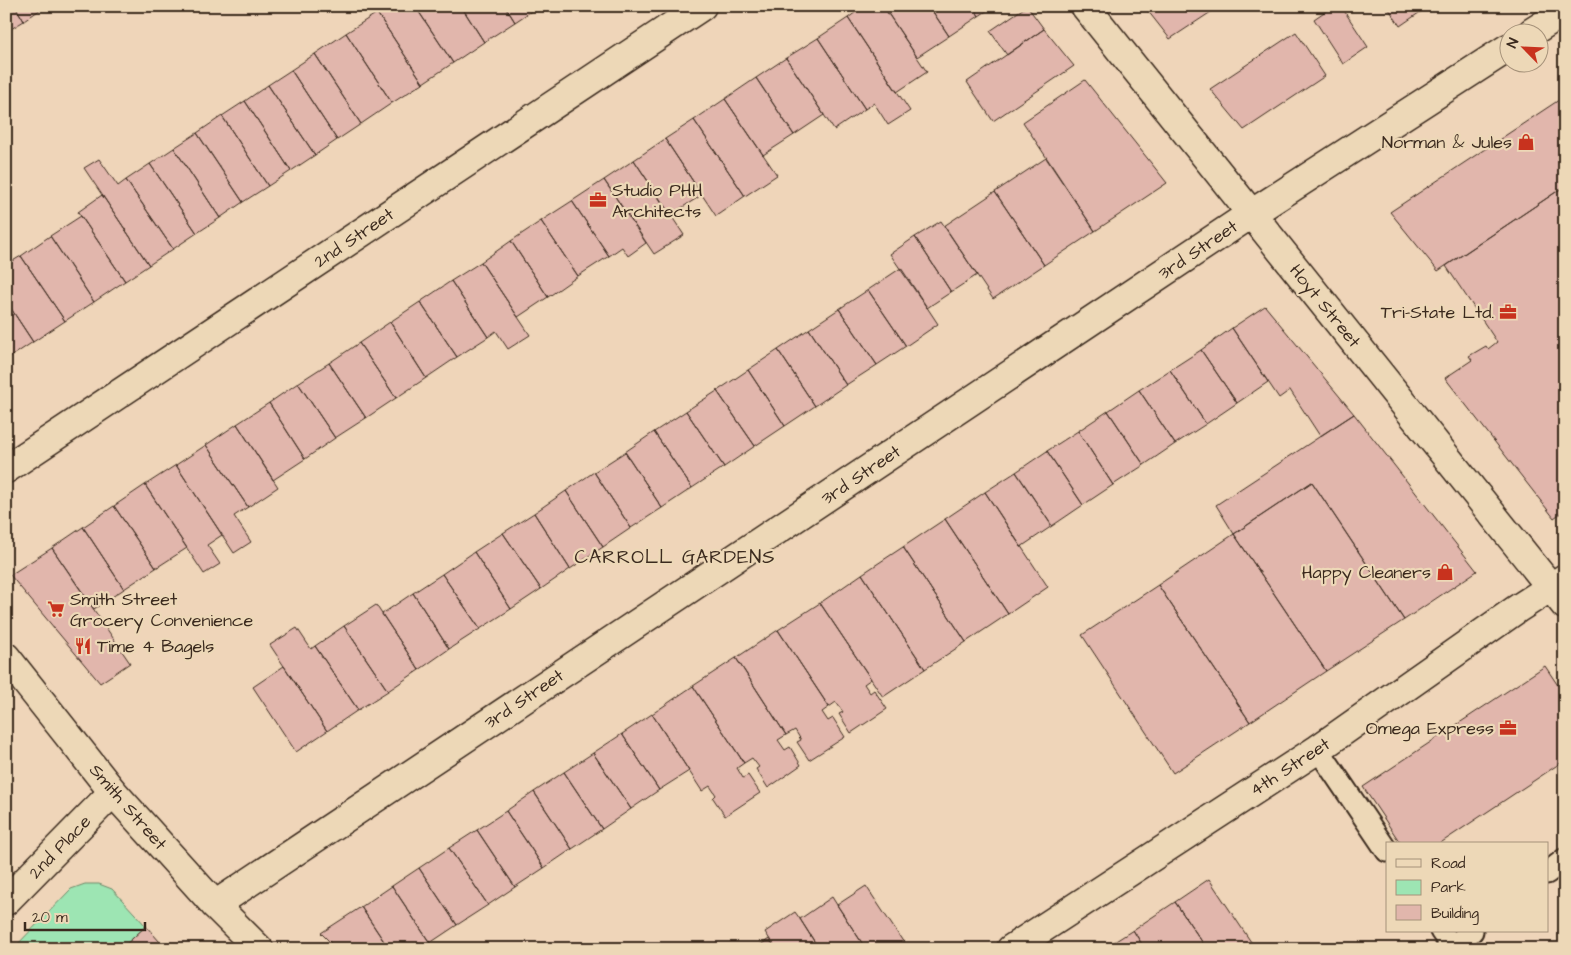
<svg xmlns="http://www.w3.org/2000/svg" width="1571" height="955" viewBox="0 0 1571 955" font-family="'Architects Daughter',sans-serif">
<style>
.green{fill:#9de5b3;stroke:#6c8868}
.building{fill:#e1b6ac;stroke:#3b2a1e}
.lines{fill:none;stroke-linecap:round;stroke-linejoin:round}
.lane-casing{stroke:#3b2a1e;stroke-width:25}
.street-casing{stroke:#3b2a1e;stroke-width:31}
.secondary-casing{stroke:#3b2a1e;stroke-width:31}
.lane{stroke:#edd8b7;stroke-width:21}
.street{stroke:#edd8b7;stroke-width:28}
.secondary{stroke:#edd8b7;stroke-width:28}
.labels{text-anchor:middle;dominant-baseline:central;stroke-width:4.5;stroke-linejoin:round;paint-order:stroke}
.poi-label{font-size:18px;fill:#3b2a1e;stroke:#edd8b7;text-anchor:end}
.street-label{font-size:18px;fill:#3b2a1e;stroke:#edd8b7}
.neighbourhood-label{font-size:19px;letter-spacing:1px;fill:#3b2a1e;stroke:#edd8b7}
</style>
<rect width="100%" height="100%" fill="#efd5b9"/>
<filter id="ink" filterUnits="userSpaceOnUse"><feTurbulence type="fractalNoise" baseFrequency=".02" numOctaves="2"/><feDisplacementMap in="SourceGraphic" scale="10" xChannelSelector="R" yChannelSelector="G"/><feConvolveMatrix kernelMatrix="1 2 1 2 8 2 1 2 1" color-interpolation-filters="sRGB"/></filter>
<g filter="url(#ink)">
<!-- green -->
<path class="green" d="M85 884H99L112 889 146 926 121 949H13L71 889Z"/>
<!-- building -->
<path class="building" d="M6 6H15L24 21 6 32Z
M15 6H45L24 21Z
M387 6H415L453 63 423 83 377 13Z
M415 6H461L484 42 453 63Z
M461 6H505L515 22 484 42Z
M505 6H539L515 22Z
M864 6H883L927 72 897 92 848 18Z
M883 6H929L949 36 917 57Z
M929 6H973L979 16 949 36Z
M973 6H994L979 16Z
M1027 6 1044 29 1007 55 990 31Z
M1144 6H1220L1170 39Z
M1333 6H1341L1368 47 1343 64 1314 19Z
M1387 6H1429L1400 26Z
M377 13 423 83 392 103 346 33Z
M848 18 910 111 888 125 874 103 865 109 818 38Z
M1044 29 1074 66 993 121 967 82Z
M1296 32 1325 76 1244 130 1210 89Z
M346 33 392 103 361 124 315 54Z
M818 38 865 109 834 130 786 58Z
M315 54 361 124 337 140 291 70Z
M786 58 824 115 794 135 756 78Z
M291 70 337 140 315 155 268 85Z
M756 78 794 135 763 155 725 99Z
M1085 80 1167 183 1095 231 1023 122Z
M268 85 315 155 291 171 245 101Z
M1565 96V186L1438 271 1390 212Z
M725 99 777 175 745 196 694 120Z
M245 101 291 171 268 186 222 116Z
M222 116 268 186 243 202 197 133Z
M694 120 745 196 716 216 665 139Z
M197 133 243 202 220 218 174 148Z
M665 139 702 195 670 215 634 160Z
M174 148 220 218 197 233 150 164Z
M1046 158 1095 231 1044 265 995 192Z
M99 159 118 186 126 180 173 249 149 265 84 168Z
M634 160 684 235 654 254 604 180Z
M150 164 197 233 173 249 126 180Z
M604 180 646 243 628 256 622 247 609 256 572 201Z
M1565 186V510L1554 518 1445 378 1472 360 1469 356 1486 346 1488 349 1497 342 1446 266Z
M995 192 1044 265 993 299 944 226Z
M102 195 149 265 125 281 78 212Z
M572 201 609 256 578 276 541 221Z
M81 216 125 281 94 302 50 236Z
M541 221 578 276 548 297 511 241Z
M941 221 977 275 951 292 915 237Z
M50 236 94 302 65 321 21 256Z
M915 237 951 292 927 308 890 254Z
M511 241 548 297 518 317 481 262Z
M21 256 65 321 33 342 6 301V265Z
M481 262 530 335 508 349 496 331 488 337 451 281Z
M901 268 938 324 906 346 868 290Z
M451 281 488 337 457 357 420 302Z
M868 290 906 346 877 365 839 309Z
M6 301 33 342 6 360Z
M420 302 457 357 426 378 390 322Z
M1265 306 1354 414 1320 436 1290 390 1279 398 1232 328Z
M839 309 877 365 846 385 809 329Z
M390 322 426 378 396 398 359 343Z
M1232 328 1268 382 1237 403 1201 350Z
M809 329 846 385 815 406 778 350Z
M359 343 396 398 366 418 329 363Z
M778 350 815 406 785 426 748 370Z
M1201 350 1237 403 1206 424 1170 370Z
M329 363 366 418 335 438 298 383Z
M748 370 785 426 755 446 717 391Z
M1170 370 1206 424 1175 444 1139 390Z
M298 383 335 438 305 459 269 403Z
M1139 390 1175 444 1144 465 1108 411Z
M717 391 755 446 724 467 686 411Z
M269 403 305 459 273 480 237 424Z
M686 411 724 467 692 488 654 432Z
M1108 411 1144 465 1113 485 1078 431Z
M1354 414 1477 571 1404 620 1312 482 1234 534 1216 505Z
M237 424 278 487 248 507 206 445Z
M1078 431 1113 485 1083 505 1047 451Z
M654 432 692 488 662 508 625 452Z
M206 445 248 507 234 516 251 542 234 553 176 465Z
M1047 451 1083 505 1052 526 1016 472Z
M625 452 662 508 631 528 594 472Z
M176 465 222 535 207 545 220 564 204 574 145 485Z
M594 472 631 528 603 547 566 491Z
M1016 472 1052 526 1021 547 985 492Z
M1312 482 1404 620 1326 671 1234 534Z
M145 485 187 548 156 568 114 506Z
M566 491 603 547 570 569 534 513Z
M985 492 1048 587 1008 614 945 519Z
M114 506 156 568 124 589 83 527Z
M534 513 570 569 541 589 503 533Z
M945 519 1008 614 966 642 903 547Z
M83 527 124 589 94 609 52 548Z
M503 533 541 589 511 609 474 552Z
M1234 534 1326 671 1250 722 1158 585Z
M903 547 966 642 925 669 862 574Z
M52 548 130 663 100 683 10 575Z
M474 552 511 609 480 629 442 574Z
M442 574 480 629 449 649 413 593Z
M862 574 925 669 883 697 820 603Z
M1158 585 1250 722 1173 773 1082 635Z
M413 593 449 649 419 670 382 614Z
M820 603 871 679 864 684 870 693 874 690 887 709 851 733 839 714 843 712 836 702 829 707 778 630Z
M376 605 419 670 388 691 344 626Z
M344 626 388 691 358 710 315 646Z
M297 628 311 649 315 646 358 710 327 731 270 645Z
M778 630 829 707 822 712 828 721 833 718 845 737 809 760 797 742 801 740 795 730 786 735 736 658Z
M736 658 786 735 778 740 785 750 790 747 801 765 768 788 756 769 759 767 752 758 744 763 693 686Z
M284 666 327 731 296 752 253 687Z
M1545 666 1565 696V760L1439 844H1401L1363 787Z
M693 686 744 763 737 768 743 778 748 775 760 793 725 816 713 798 716 795 710 786 702 791 652 714Z
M652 714 689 771 659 790 622 734Z
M622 734 659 790 631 809 593 753Z
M593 753 631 809 602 829 564 772Z
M564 772 602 829 572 849 534 792Z
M534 792 572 849 544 868 506 811Z
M506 811 544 868 515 887 477 830Z
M477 830 515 887 488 905 449 848Z
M449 848 488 905 457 925 419 868Z
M419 868 457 925 430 943 392 886Z
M1209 879 1253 945 1248 949H1207L1175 902Z
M392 886 430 943 421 949H389L361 907Z
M866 886 908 949H866L837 905Z
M832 897 837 905 866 949H819L800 919Z
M1175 902 1207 949H1145L1133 930Z
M361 907 389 949H337L321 933Z
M795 912 800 919 819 949H776L765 932Z
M146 926 166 949H121Z
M1133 930 1145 949H1110L1108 946Z
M769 939 776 949H755Z"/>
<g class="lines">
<!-- lane casing -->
<g class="lane-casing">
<path id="lane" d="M1318 749 1387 851
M1547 873 1565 859
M1441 931 1452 947 1472 931"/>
</g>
<!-- street casing -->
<g class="street-casing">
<path id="street" d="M1085 6 1565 605
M1532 32 1565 11
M6 469 702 6
M6 901 113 792
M215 905 1251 214 1508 48
M1011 949 1318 749 1517 609 1565 578"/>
</g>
<!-- secondary casing -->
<g class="secondary-casing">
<path id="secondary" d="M6 657 113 792 215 905 259 949"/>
</g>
<!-- lane -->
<use href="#lane" class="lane"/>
<!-- street -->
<use href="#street" class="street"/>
<!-- secondary -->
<use href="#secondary" class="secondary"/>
</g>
</g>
<!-- icons -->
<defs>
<g id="shop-bare" transform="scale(1.35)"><path d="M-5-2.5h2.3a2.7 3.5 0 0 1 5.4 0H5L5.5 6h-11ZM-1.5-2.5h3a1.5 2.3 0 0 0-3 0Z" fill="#c8321e" stroke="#edd8b7" stroke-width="2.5" paint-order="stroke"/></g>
<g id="office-bare" transform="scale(1.35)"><path d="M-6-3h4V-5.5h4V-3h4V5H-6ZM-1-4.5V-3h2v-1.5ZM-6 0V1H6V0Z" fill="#c8321e" stroke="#edd8b7" stroke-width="2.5" paint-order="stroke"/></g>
<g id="supermarket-bare" transform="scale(1.35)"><path d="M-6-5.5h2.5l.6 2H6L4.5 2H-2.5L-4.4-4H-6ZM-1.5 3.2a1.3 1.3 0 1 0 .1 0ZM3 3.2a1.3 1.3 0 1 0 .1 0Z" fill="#c8321e" stroke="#edd8b7" stroke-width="2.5" paint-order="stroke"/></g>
<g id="restaurant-bare" transform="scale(1.35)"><path d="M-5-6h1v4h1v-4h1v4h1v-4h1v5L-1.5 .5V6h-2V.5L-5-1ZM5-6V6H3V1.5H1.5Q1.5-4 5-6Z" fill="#c8321e" stroke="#edd8b7" stroke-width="2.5" paint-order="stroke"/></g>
</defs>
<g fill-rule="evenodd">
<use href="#shop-bare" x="1526" y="142"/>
<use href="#office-bare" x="598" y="200"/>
<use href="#office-bare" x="1508" y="312"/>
<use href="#shop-bare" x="1445" y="572"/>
<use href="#supermarket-bare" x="56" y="609"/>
<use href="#restaurant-bare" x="83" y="646"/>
<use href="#office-bare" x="1508" y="728"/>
</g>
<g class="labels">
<!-- poi labels -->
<g class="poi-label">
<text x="1512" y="142">Norman &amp; Jules</text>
<text x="612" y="190" text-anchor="start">Studio PHH<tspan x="612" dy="21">Architects</tspan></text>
<text x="1494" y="312">Tri-State Ltd.</text>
<text x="1431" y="572">Happy Cleaners</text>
<text x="70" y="599" text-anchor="start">Smith Street<tspan x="70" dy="21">Grocery Convenience</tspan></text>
<text x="97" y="646" text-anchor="start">Time 4 Bagels</text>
<text x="1494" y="728">Omega Express</text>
</g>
<!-- street labels -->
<g class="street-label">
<text transform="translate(354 238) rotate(-34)">2nd Street</text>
<text transform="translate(1198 250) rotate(-34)">3rd Street</text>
<text transform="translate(1325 306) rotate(51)">Hoyt Street</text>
<text transform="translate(861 475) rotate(-34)">3rd Street</text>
<text transform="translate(524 699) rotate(-34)">3rd Street</text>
<text transform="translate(1290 767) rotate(-33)">4th Street</text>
<text transform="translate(128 807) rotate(49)">Smith Street</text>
<text transform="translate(60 847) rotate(-46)">2nd Place</text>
</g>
<!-- neighbourhood labels -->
<g class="neighbourhood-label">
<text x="675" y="557">CARROLL GARDENS</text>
</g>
</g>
<!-- margin -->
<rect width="1571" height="955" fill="none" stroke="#edd8b7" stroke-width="25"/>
<rect x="12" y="12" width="1546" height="930" fill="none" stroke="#3b2a1e" stroke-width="2" filter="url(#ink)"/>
<!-- legend -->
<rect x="1386" y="842" width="162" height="90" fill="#edd8b7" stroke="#a6927a"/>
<rect x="1396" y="859" width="25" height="8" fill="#edd8b7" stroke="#a6927a"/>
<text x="1431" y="868" font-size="15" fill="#3b2a1e">Road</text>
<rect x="1396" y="880" width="25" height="15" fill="#9de5b3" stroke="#a6927a"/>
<text x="1431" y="892" font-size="15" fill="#3b2a1e">Park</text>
<rect x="1396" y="905" width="25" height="15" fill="#e1b6ac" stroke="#a6927a"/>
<text x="1431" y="918" font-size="15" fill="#3b2a1e">Building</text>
<!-- north arrow -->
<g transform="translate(1524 48) rotate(294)"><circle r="24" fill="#edd8b7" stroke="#a6927a"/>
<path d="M0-4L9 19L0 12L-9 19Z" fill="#c8321e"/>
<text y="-8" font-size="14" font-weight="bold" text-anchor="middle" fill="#3b2a1e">N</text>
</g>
<!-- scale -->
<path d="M25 922v8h120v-8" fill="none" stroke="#3b2a1e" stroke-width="2.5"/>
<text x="32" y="922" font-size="15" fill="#3b2a1e" stroke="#edd8b7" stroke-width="4" paint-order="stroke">20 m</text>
</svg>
